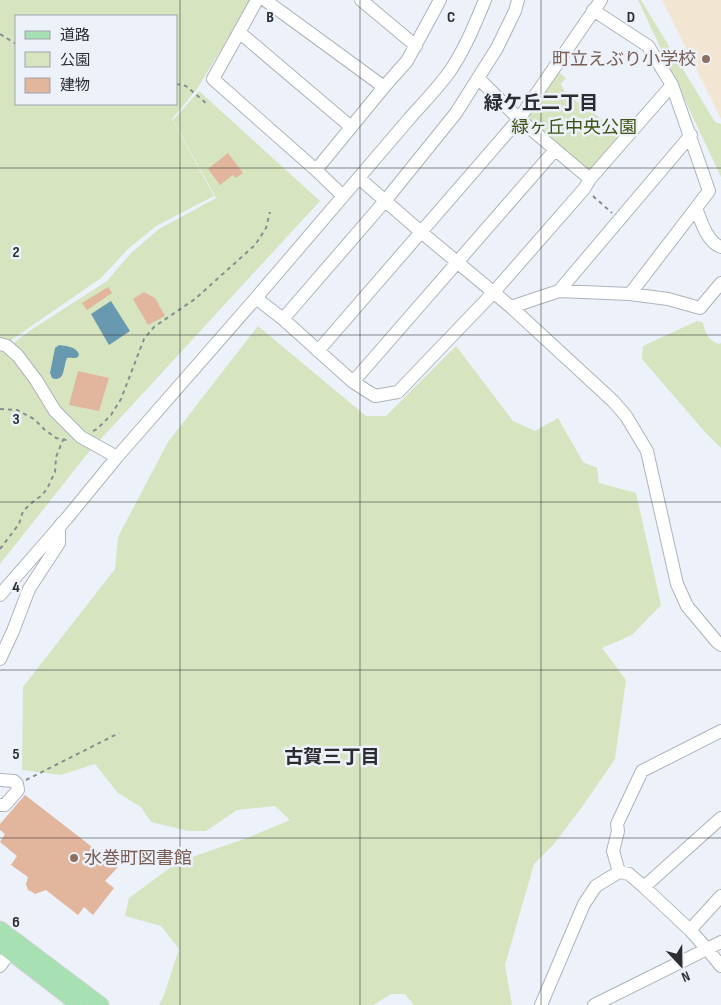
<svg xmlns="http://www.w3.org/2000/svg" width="721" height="1005" viewBox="0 0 721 1005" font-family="'Sofia Sans Condensed','Noto Sans JP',sans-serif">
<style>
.education{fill:#f2e5d1}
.green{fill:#d6e5c0;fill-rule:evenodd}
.water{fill:#6999b1}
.building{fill:#e2b59d}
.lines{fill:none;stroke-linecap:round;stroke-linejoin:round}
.minor-casing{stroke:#aeb3bb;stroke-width:14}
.major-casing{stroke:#d0d1d1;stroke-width:17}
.path{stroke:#898d93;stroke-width:2;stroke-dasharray:4 4;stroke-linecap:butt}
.minor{stroke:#fff;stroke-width:12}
.major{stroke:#a7e0b3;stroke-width:15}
.grid{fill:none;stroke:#2b2d30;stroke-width:1;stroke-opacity:0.55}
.education-dot{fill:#8d6e63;stroke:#ecf1fa;stroke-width:2}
.labels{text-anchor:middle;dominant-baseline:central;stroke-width:5;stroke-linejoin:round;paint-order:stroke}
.education-label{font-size:18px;fill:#785e54;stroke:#ecf1fa;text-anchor:end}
.park-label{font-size:18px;fill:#405514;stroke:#ecf1fa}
.neighbourhood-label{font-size:19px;font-weight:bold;fill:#2b2d30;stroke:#ecf1fa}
.grid-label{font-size:16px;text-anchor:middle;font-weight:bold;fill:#2b2d30;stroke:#ecf1fa;stroke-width:5;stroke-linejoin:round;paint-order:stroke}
</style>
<rect width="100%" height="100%" fill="#ecf1fa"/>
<!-- education -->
<path class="education" d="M662 0H721V119Z"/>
<!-- green -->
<path class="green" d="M0 0H251L197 89 172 119 214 196 156 226 128 249 101 278 7 343 0 340ZM16 16H176V104H16Z
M638 0H641L715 122 721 124V177Z
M558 72 566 78 561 84 566 95 588 108 621 137 593 171H588L530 121 529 112Z
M199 91 320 201 88 453 0 564V351H3L31 330 107 281 130 254 159 229 216 198 173 120Z
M697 321 703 323C705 333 709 341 719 344L721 343V448L705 432 642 359 643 346Z
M258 326 366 416H386L456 346 513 421 535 431 558 418 583 462 597 468 599 483 636 493 661 605 632 635 602 648 626 680 615 759 582 807 554 844 534 864 505 965 512 1005H414L405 994H391L373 1005H159L164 995 179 949 161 926 125 916 129 898 178 862 247 838 290 820 275 806 237 810 206 831H188L151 822 141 807 118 793 95 764 61 775 22 770 23 687 115 569 118 537 168 442Z"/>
<!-- water -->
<path class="water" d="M111 301 130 331 109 345 91 314Z
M59 345C67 346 76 347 79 354L78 357C74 359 71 357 67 358 63 367 65 383 52 378L50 373 55 348Z"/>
<!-- building -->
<path class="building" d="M228 153 243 173 236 178 233 175 220 185 208 169Z
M108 287 112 293 87 310 82 303Z
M144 292 155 298 165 316 148 325 133 299Z
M78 371 109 378 99 411 69 405Z
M25 795 118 867 105 881 114 888 93 915 84 907 78 915 46 890 35 894 32 892 28 890 26 884 28 877 11 865 17 856 0 842 5 834 0 830V824Z"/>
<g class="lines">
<!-- minor casing -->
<g class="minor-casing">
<path id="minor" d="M257 0 213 79 316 170 343 196
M265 0 384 87
M361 0 416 46
M593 10 648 46 672 85 709 191 696 208C701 221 707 242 721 247
M239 32 351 127
M478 78 519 119 590 179
M316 170 384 87 407 61 440 0
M359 178 421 232 511 307 613 401 626 416 647 451 677 584 687 606 717 642 721 645
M559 291 691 135
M630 294 696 208
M256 298 283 319 353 382 375 396 398 392 493 293 584 189 590 179 672 85
M511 307 559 291 630 294 668 299 700 308 721 283
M283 319 385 201 456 113 497 48 515 11 518 0
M0 344 7 346 18 356 36 380 55 411 81 437 117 457
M318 351 519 119 601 0
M353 382 555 150
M0 595 67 518 117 457 256 298 409 119C423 103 438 88 450 71 465 49 475 24 485 0
M0 659 13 631 29 589 59 543V527L62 523
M0 780 14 781 17 784 18 790 5 805H0
M619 872 613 851 618 831 617 824 642 771 721 731
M644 887 721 818
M690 930 721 896
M0 966 10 952
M541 1005 584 904 596 886 619 872 629 874 644 887 690 930 707 949 721 966
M594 1005 721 942"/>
</g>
<!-- major casing -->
<g class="major-casing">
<path id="major" d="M0 929 101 1005
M0 944 79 1005"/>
</g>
<!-- path -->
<path class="path" d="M0 34 16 44
M176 84 186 86 207 104
M593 196 612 213
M0 409 17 410 34 419 44 429 56 438 67 440
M93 431 97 429 111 415 121 399 144 339 154 327 195 299 255 245 266 228 270 212
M0 549 19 524 23 511 35 500 41 496 47 489 55 472 56 457 63 440
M26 780 119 733"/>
<!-- minor -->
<use href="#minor" class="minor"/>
<!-- major -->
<use href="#major" class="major"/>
</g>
<!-- grid -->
<path class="grid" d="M180 0V1005M360 0V1005M541 0V1005M0 168H721M0 335H721M0 502H721M0 670H721M0 838H721"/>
<!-- markers -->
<g class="education-dot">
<circle cx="706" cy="59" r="5"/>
<circle cx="74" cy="858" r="5"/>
</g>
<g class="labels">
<!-- education labels -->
<g class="education-label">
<text x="696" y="59">町立えぶり小学校</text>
<text x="84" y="858" text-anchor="start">水巻町図書館</text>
</g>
<!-- park labels -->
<g class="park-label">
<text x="574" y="127">緑ヶ丘中央公園</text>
</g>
<!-- neighbourhood labels -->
<g class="neighbourhood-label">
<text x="541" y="103">緑ケ丘二丁目</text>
<text x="332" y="757">古賀三丁目</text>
</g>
</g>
<g class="grid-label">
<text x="270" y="22">B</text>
<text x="451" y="22">C</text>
<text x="631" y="22">D</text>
<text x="16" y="257">2</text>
<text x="16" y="424">3</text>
<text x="16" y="592">4</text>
<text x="16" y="759">5</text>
<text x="16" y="927">6</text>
</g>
<!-- legend -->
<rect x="15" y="15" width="162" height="90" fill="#ecf1fa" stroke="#9fa3a9"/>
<rect x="25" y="31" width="25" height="8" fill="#a7e0b3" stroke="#9fa3a9"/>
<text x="60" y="40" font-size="15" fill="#2b2d30">道路</text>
<rect x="25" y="52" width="25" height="15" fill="#d6e5c0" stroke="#9fa3a9"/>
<text x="60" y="65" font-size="15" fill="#2b2d30">公園</text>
<rect x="25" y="78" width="25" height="15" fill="#e2b59d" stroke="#9fa3a9"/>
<text x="60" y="90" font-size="15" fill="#2b2d30">建物</text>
<!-- north arrow -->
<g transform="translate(681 965) rotate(158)" stroke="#ecf1fa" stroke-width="4" paint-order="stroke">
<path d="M0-4L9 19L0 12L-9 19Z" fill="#2b2d30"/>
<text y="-8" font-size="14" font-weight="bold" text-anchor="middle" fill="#2b2d30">N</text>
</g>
</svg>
